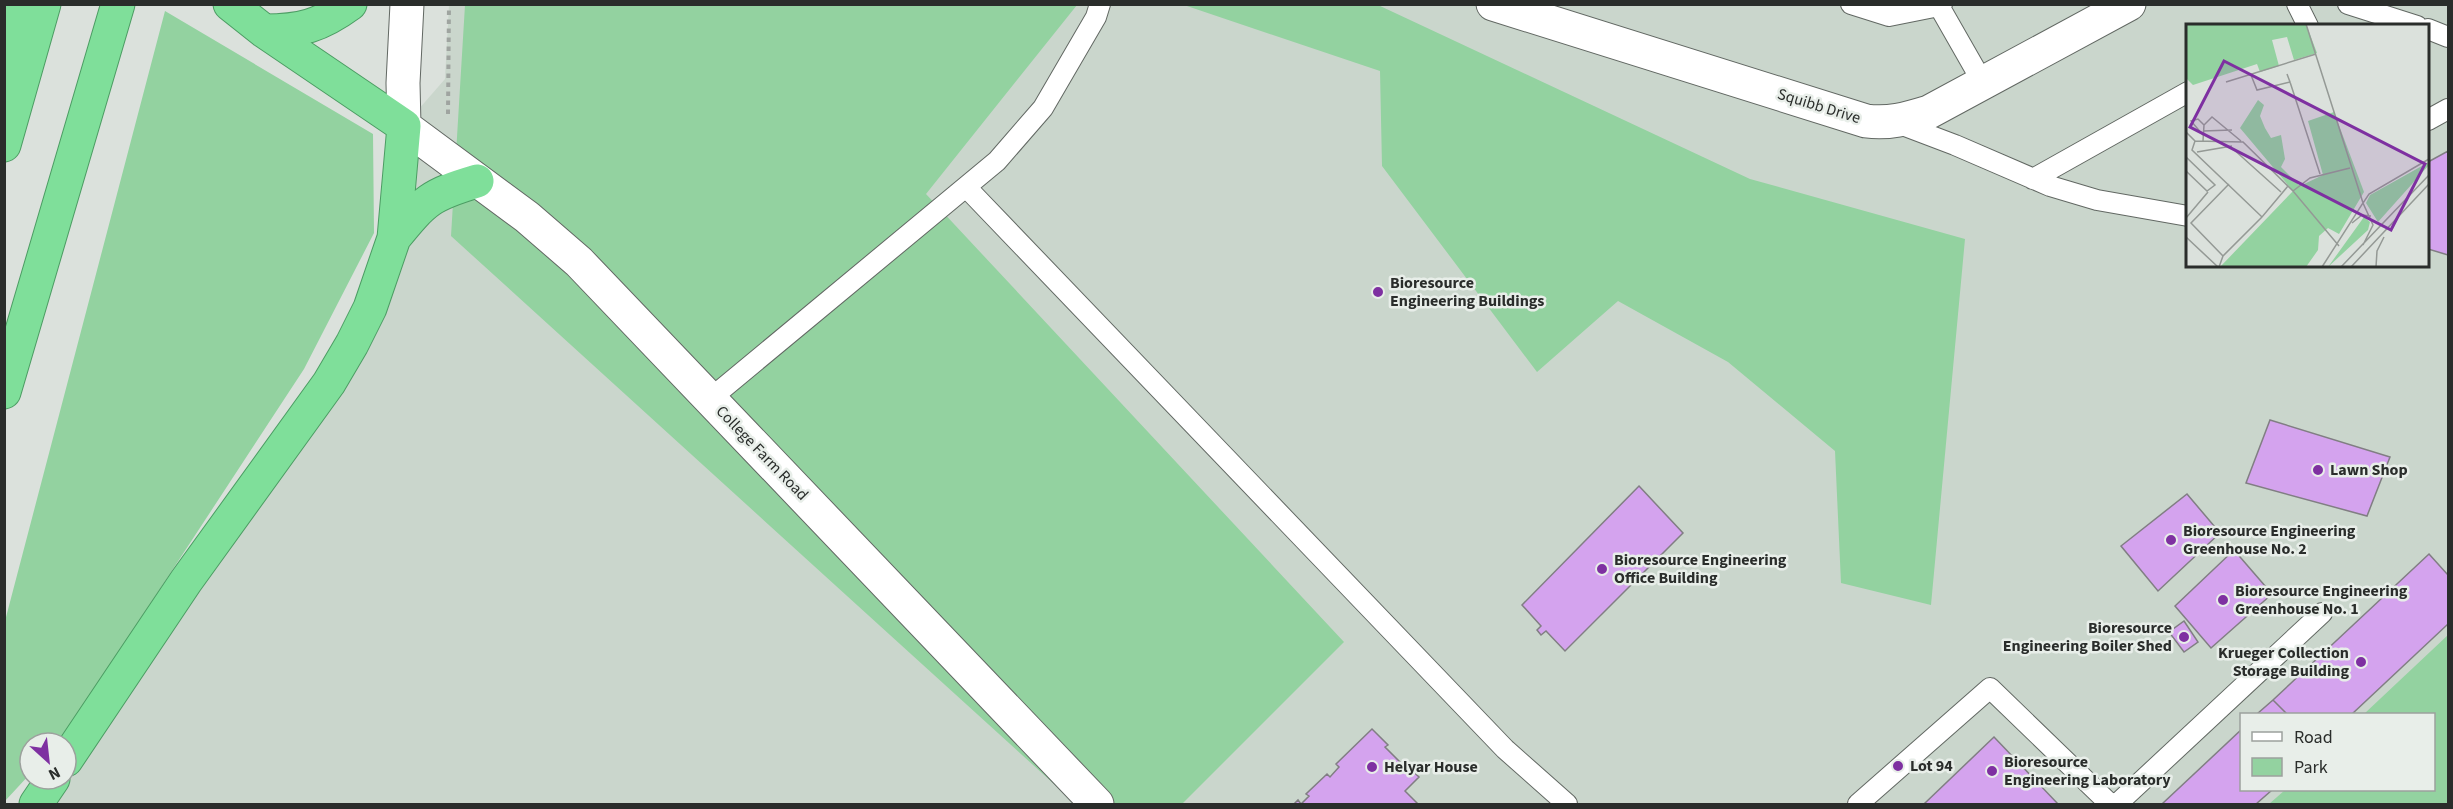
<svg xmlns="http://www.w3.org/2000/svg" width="2453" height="809" viewBox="0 0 2453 809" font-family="'Source Sans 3',sans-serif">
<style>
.built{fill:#cad6cc;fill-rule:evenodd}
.green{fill:#93d2a0}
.building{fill:#d4a3ee;stroke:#817e83;stroke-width:1.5}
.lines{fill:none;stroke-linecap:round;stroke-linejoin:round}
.service-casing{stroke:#626863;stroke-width:22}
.minor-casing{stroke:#626863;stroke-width:35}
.trunk-casing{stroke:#4c9c63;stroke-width:35}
.path{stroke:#9fa4a0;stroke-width:4;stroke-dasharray:4.5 4.5;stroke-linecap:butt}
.service{stroke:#fff;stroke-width:20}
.minor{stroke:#fff;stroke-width:33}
.trunk{stroke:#7fdf9a;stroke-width:33}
.poi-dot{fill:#7e30a1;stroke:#e8eee9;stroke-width:2}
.labels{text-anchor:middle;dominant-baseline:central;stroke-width:5;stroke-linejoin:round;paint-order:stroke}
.street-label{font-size:16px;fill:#2a2d2b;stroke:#e8eee9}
.poi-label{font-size:16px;font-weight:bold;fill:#2a2d2b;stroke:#e8eee9;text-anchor:start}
.inset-road{fill:none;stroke:#949995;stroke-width:1.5}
.view{fill:#7e30a1;fill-opacity:0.15;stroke:#7e30a1;stroke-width:3}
.inset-edge{fill:none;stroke:#2a2d2b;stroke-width:3}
</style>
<rect width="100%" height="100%" fill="#dbe1dc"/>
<!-- built -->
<path class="built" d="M449 5H2448V804H36L352 344 404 126 445 79ZM2188 26H2428V266H2188ZM2242 714H2434V790H2242Z"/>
<!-- green -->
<path class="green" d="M465 5H1077L926 194 1344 642 1182 804H1076L451 236Z
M1184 5H1378L1750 179 1965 239 1931 605 1841 583 1835 451 1728 362 1618 301 1537 372 1382 166 1380 71Z
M165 11 373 134 374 233 304 369 59 743H30V774L5 801V621Z
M2448 635V804H2269L2285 790H2434V714H2364Z"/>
<!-- building -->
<path class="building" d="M2448 151V255L2428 249V162Z
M2270 420 2390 457 2367 516 2246 483Z
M1639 486 1683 533 1565 651 1546 631 1541 635 1537 630 1541 626 1522 605Z
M2187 494 2220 533 2158 591 2121 546Z
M2234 550 2272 594 2211 648 2175 606Z
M2429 554 2448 575V624L2352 714H2287L2273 700Z
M2184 621 2198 642 2184 652 2169 632Z
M2273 700 2287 714H2257Z
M1372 729 1388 745 1385 747 1406 768 1408 767 1419 777 1405 791 1418 804H1294L1298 800 1301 804 1309 796 1306 794 1327 774 1330 777 1339 767 1336 764Z
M2242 729V790H2272L2256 804H2162Z
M1994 737 2058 804H1924Z"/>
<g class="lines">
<!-- service casing -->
<g class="service-casing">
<path id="service" d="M1851 4 1889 16 1939 6
M1942 4 1939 6 1983 83
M2297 4 2308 26
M2348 4 2417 26
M2428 29 2448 37
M2428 120 2448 109
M1897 123 1955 145 2050 186 2097 200 2188 216
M2033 179 2188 92
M966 187 1505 749 1567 804
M710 399 997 161 1043 108 1096 17 1100 4
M1858 804 1990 688 2110 804
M2117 804 2322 613"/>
</g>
<!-- minor casing -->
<g class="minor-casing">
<path id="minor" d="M407 4 403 83 404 126 527 217 579 262 1097 804
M1493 4 1866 121C1889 124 1906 119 1929 112L2129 4"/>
</g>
<!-- trunk casing -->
<g class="trunk-casing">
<path id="trunk" d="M264 31C301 31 320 26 350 4
M7 74 16 4
M4 145 44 4
M394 238C425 200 430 195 477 181
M4 392 118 4
M66 760 186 581 329 383 352 344 370 308 394 238 404 126 264 31 230 4
M36 804 53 779"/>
</g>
<!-- path -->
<path class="path" d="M448 114 449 4"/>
<!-- service -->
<use href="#service" class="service"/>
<!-- minor -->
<use href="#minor" class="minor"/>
<!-- trunk -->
<use href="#trunk" class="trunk"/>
</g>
<!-- markers -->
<g class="poi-dot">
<circle cx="1378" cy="292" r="6"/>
<circle cx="2318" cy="470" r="6"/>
<circle cx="2171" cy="540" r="6"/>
<circle cx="1602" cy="569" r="6"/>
<circle cx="2223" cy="600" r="6"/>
<circle cx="2184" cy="637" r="6"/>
<circle cx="2361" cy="662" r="6"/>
<circle cx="1898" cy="766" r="6"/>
<circle cx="1372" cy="767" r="6"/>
<circle cx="1992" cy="771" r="6"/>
</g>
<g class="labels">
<!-- street labels -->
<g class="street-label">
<text transform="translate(1819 106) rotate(17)">Squibb Drive</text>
<text transform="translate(762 453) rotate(46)">College Farm Road</text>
</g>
<!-- poi labels -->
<g class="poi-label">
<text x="1390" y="283">Bioresource<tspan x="1390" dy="18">Engineering Buildings</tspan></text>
<text x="2330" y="470">Lawn Shop</text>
<text x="2183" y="531">Bioresource Engineering<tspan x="2183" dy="18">Greenhouse No. 2</tspan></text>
<text x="1614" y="560">Bioresource Engineering<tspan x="1614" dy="18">Office Building</tspan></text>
<text x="2235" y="591">Bioresource Engineering<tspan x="2235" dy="18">Greenhouse No. 1</tspan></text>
<text x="2172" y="628" text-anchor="end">Bioresource<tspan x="2172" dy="18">Engineering Boiler Shed</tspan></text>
<text x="2349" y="653" text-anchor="end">Krueger Collection<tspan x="2349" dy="18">Storage Building</tspan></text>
<text x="2004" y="762">Bioresource<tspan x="2004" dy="18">Engineering Laboratory</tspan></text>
<text x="1910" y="766">Lot 94</text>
<text x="1384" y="767">Helyar House</text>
</g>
</g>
<!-- overview -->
<g transform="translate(2186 24)">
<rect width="243" height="243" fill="#dbe1dc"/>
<path d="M0 0H120L131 29 108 36 101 13 86 16 93 42 74 48 71 40 7 61 0 54ZM72 76 78 81 74 92 79 104 85 114 95 111 99 135 95 143 114 162 137 151 122 97 148 88 178 168 153 210 142 204 133 212 132 226 120 243 35 242 107 167 54 104ZM243 138V141L192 198 180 179 184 171ZM178 193 184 198 182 206 142 243Z" fill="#93d2a0"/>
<path class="inset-road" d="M120 0 177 179 136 243M65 51 71 66 104 58 101 50M40 58 130 30M104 58 134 150M17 107 46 106M0 108 9 117 6 126 76 193 102 162M17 111 5 97 12 95 18 101M9 117 57 118 107 167 153 222M17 117 18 101 26 93 55 117M46 124 95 168M11 128 46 122M0 133 29 161 21 167 0 147M107 167 124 154 164 144M0 194 22 168M166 199 176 191 185 192M0 213 32 243M177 221 187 201 177 179 183 170 243 135M37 232 5 199 43 160M33 243 37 232 76 193M155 243 243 151M165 243 243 160M190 243 191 227 198 213"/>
<path class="view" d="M38 37 239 140 205 206 4 103Z"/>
<rect width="243" height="243" class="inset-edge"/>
</g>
<!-- border -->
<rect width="2453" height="809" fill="none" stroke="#2a2d2b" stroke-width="12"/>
<!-- legend -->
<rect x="2240" y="713" width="195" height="78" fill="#e8eee9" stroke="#9ca19d" stroke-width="1.5"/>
<rect x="2252" y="732" width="30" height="9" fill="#ffffff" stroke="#9ca19d" stroke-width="1.5"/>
<text x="2294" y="743" font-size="18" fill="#2a2d2b">Road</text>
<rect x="2252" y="758" width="30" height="18" fill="#93d2a0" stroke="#9ca19d" stroke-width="1.5"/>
<text x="2294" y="773" font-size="18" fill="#2a2d2b">Park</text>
<!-- north arrow -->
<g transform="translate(48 761) rotate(153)"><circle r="28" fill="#e8eee9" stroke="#9ca19d" stroke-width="1.5"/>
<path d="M0-4.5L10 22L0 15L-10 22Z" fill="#7e30a1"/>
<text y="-9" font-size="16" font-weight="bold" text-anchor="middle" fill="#2a2d2b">N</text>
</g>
</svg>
